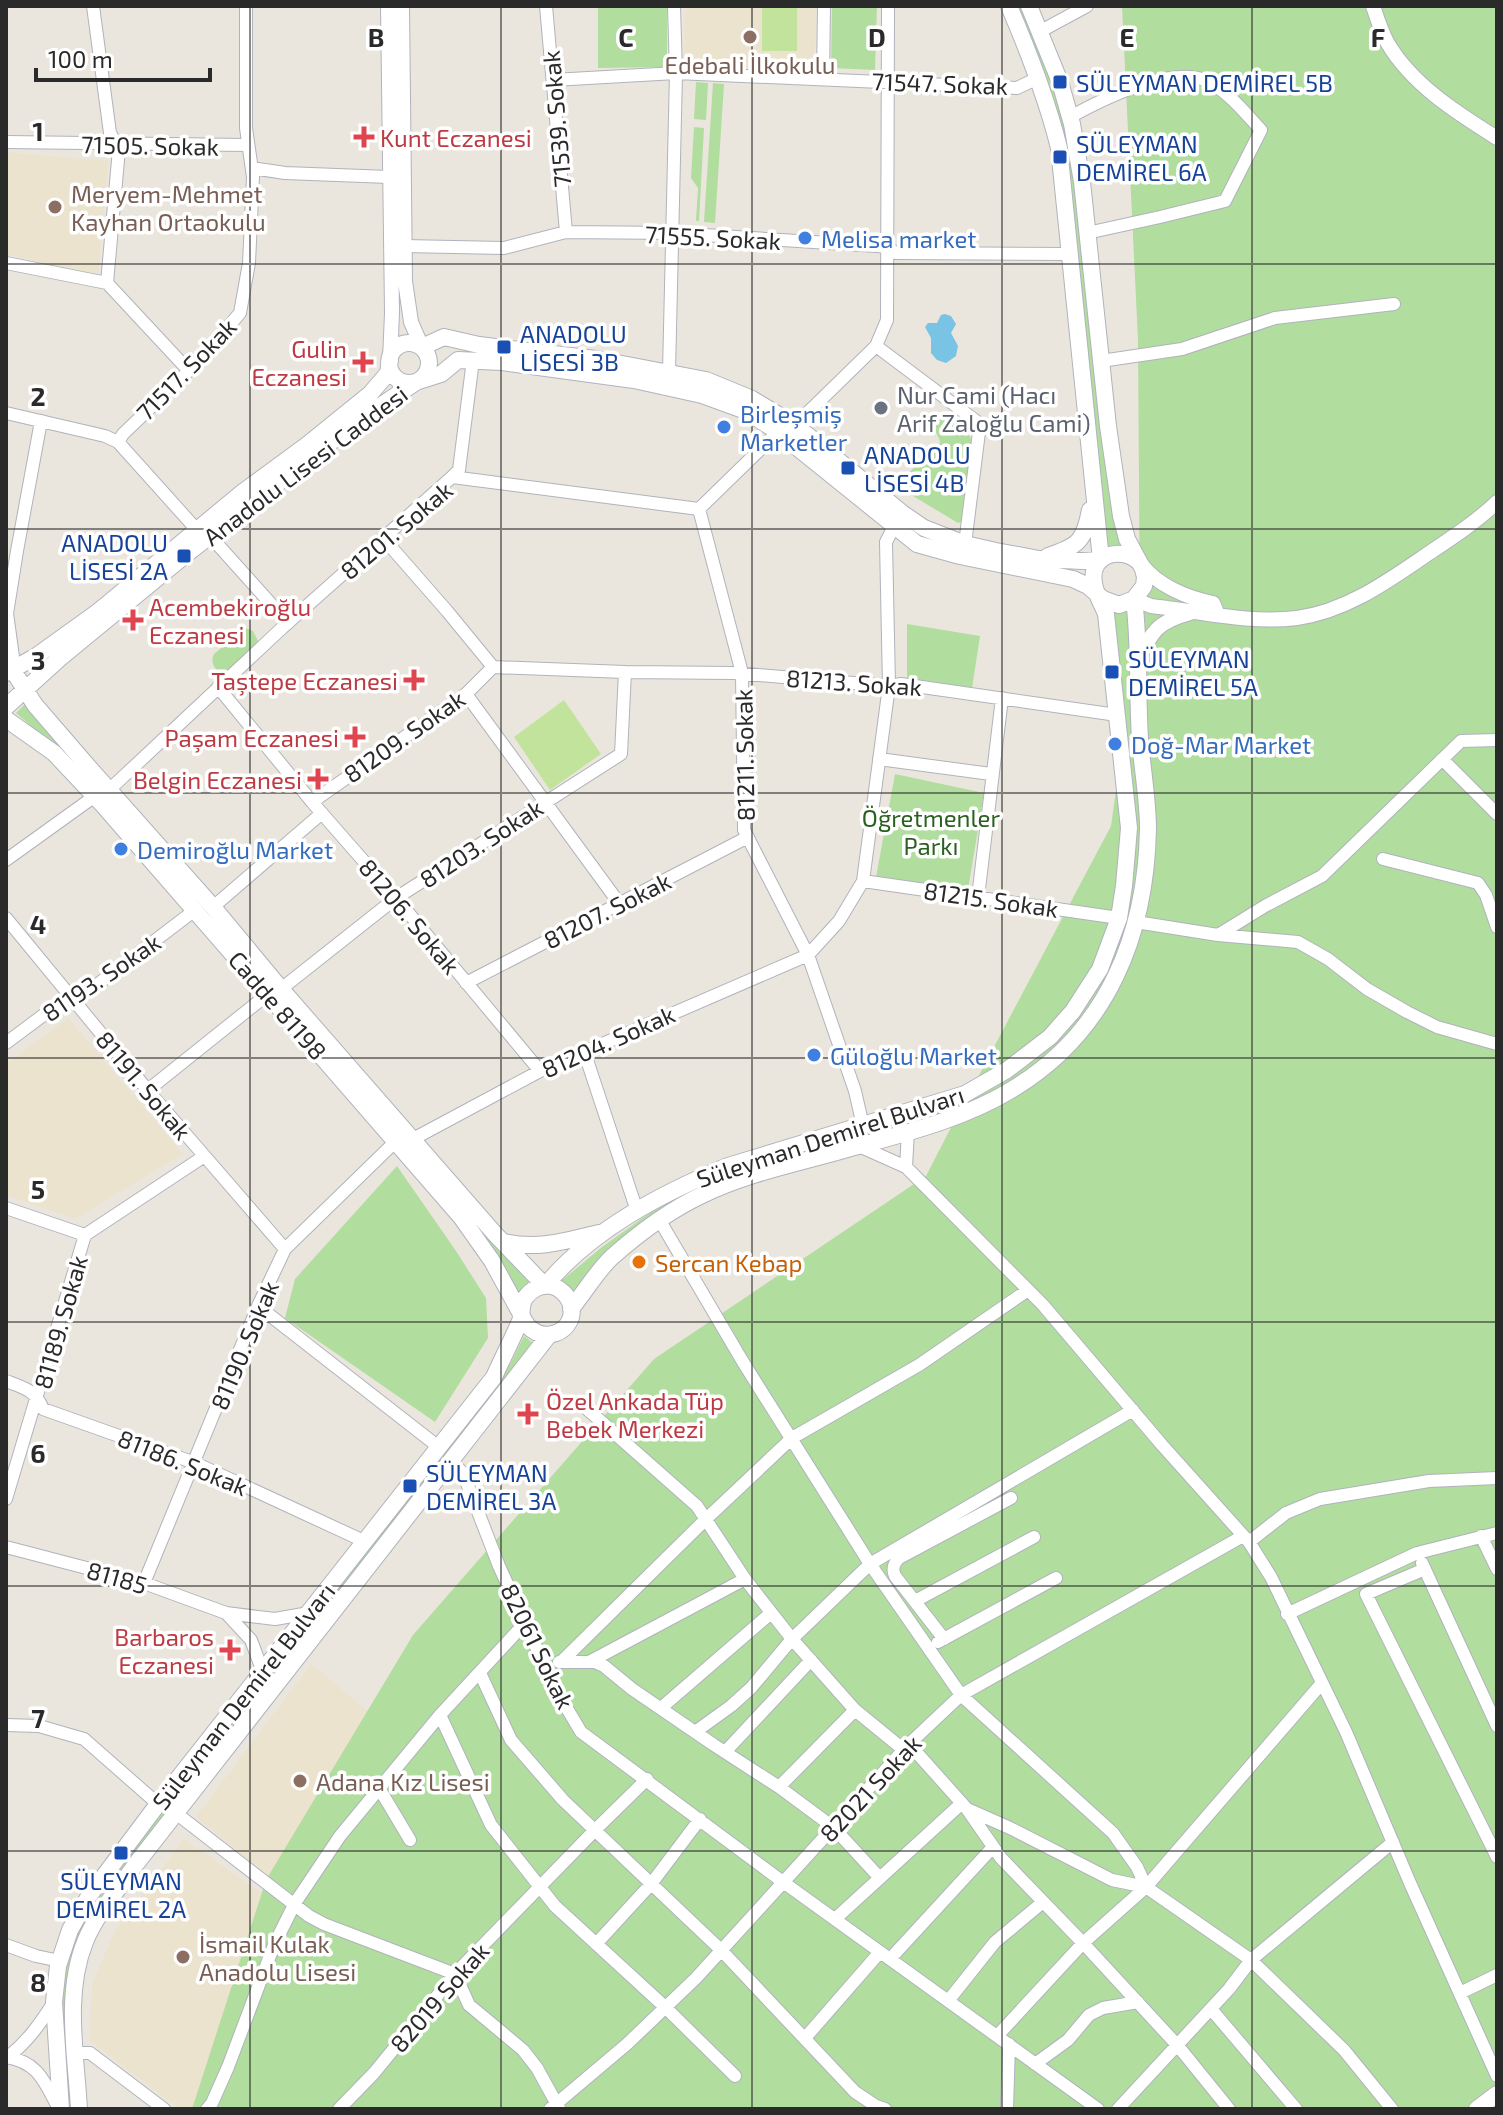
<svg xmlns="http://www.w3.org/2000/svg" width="1503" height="2115" viewBox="0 0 1503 2115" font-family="'Exo 2',sans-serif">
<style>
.education{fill:#ebe3ce}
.green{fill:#b1dd9e}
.pitch{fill:#c2e39b}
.water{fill:#79c3e4}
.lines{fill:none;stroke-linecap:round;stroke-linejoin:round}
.minor-casing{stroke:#b1b3bc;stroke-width:14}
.tertiary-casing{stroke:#b1b3bc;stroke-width:16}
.secondary-casing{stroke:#b1b3bc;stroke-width:18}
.minor{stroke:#fff;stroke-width:12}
.tertiary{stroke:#fff;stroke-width:14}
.secondary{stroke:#fff;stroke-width:16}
.grid{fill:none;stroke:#2a2a2a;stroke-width:2;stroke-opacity:0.55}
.education-dot{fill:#8d6e63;stroke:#fff;stroke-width:3}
.transit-dot{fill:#1a4fb4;stroke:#fff;stroke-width:3}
.health-dot{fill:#e0444e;stroke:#fff;stroke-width:3}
.shop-dot{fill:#3f7fe0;stroke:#fff;stroke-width:3}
.worship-dot{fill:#6b7280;stroke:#fff;stroke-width:3}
.food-dot{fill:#e8710a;stroke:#fff;stroke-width:3}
.labels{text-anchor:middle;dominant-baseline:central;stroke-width:7;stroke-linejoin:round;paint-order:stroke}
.education-label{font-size:24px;fill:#785e54;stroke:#fff;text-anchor:start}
.transit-label{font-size:24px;fill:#164399;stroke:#fff;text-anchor:start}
.street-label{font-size:24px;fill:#2a2a2a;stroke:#fff}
.health-label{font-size:24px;fill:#be3a42;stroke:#fff;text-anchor:end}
.shop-label{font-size:24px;fill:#366cbe;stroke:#fff;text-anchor:start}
.worship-label{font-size:24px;fill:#5b616d;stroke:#fff;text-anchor:start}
.park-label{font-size:24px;fill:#2b6120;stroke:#fff}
.food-label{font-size:24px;fill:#c56008;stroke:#fff;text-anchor:start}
.grid-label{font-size:26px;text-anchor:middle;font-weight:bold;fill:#2a2a2a;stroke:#fff;stroke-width:7;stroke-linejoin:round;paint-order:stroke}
</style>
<rect width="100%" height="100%" fill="#ebe6dd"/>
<!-- education -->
<path class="education" d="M685 6H816L815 69 684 68Z
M6 152 108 161 98 276 6 254Z
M68 1018 183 1154 75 1219 6 1195V1064Z
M311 1664 410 1746 293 1896 196 1817Z
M184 1839 282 1907 198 2109H180L90 2041 92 1984 115 1931Z"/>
<!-- green -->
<path class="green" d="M598 6H667V67L598 68Z
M832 6H877L875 70 831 68Z
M1015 6H1021L1050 71 1067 137 1075 186 1106 471 1113 518 1120 545 1107 546 1070 186Z
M1122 6H1497V2109H192L266 1880 413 1635 654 1359 926 1176 961 1108 734 1176 608 1253 571 1294 560 1282 602 1247 651 1212 694 1185 967 1098 1111 826 1126 720 1113 607 1129 609 1130 692 1140 629 1138 340Z
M696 82 708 83 706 120 694 119Z
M713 83 724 84 715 223 704 222Z
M694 127 704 128 699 221H696L698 188 691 178Z
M947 415C960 421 969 433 974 445L964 521 958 523 908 493 904 488C908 469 912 470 925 459 931 455 936 448 940 443 940 436 934 432 934 426L941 417Z
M907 624 980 636 972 688 907 681Z
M245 628 253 631 258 641 256 646 226 674H221C214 668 210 662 214 654Z
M25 704 530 1281 520 1294 476 1229 78 767 16 713Z
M895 774 984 793 968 890 876 877Z
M397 1166 456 1251 486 1298 488 1338 435 1422 285 1318 295 1279Z
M524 1336 534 1344 141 1844C118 1874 90 1906 76 1942 56 1994 69 2055 73 2109H69C64 2058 51 1987 73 1938 89 1903 115 1872 138 1841L509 1366Z"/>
<!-- pitch -->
<path class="pitch" d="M762 6H797V51H762Z
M564 700 601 754 550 790 514 737Z"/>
<!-- water -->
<path class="water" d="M945 314 951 316 956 324 951 333 958 346 956 356 946 363 937 360 931 353V338L925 327 928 323H937L941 315Z"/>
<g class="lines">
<!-- minor casing -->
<g class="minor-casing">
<path id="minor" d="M93 6 110 133 119 149 107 283
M546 6 566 232
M1039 32 1087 6
M823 78 824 6
M553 80 676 73 1017 88 1038 78
M1070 117C1103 99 1175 62 1211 83 1230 94 1246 114 1261 130L1225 201 1160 217 1087 233
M6 142 247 145
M252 168 285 173 389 177
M404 246 504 248 566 232 673 233 877 246 887 247 896 253 1070 254
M6 263 107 283 189 371
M876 346 980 424 965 544
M1101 361 1182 349 1275 318 1394 304
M669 372 676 73 674 6
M6 413 105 436 118 442 197 530
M795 425 876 346 887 320 888 6
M118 442 123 434 197 363 240 313 249 263 253 177 246 128V6
M452 477 459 470 473 360
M699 509 742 673 744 830 808 955 855 1091 863 1126
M210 536 288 623
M384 539 447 611 493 667
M7 613 13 657 12 669
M6 620 17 551 41 421
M493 667 625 672 734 673 889 686 901 684 1117 715
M218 687 312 802 396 898 540 1071
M466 694 619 903
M879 759 991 774
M1442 759 1497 814
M109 790 282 628 452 477 699 509 778 432
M312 802 466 694 493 667
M1383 859 1478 883 1486 895 1497 927
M6 860 95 796
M863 881 1119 918
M978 897 1002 698
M213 907 322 813
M6 918 150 1093 285 1249
M1136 922 1218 935 1298 942 1328 959 1367 989 1407 1012 1437 1027 1497 1044
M1218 935 1265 906 1322 876 1461 741 1497 740
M466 983 748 837
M281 989 396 898 621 754 625 672
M6 1043 69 996 81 997 195 910
M584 1051 637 1211
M148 1090 268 994
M413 1139 540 1071 808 955 839 921 863 881 889 686 886 542 898 519
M859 1146 906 1167 1043 1305 1162 1445 1249 1542 1271 1577 1346 1732 1410 1883 1497 2076
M906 1167 908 1131
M6 1208 85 1235
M660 1221 743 1362 870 1564 961 1695 1113 1833 1137 1867 1146 1887
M258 1306 440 1448
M6 1381C25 1388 35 1390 43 1409L195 1463 366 1542
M587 1409 697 1506 745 1579 792 1639 855 1710 904 1750
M452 1462 463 1473 499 1566 525 1623 556 1690 581 1732 783 1882 1098 2109
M6 1499 85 1235 203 1157
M1481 1536 1497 1569
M1249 1542 1286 1513 1320 1499 1429 1481 1497 1478
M6 1547 144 1583 226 1613 275 1619 309 1613
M1422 1563 1497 1726
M1425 1569 1366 1594 1497 1857
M144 1583 258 1306 285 1249 396 1141
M915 1601 1034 1537
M226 1613 251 1640 263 1672
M1287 1614 1417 1553 1497 1533
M944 1639 895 1576C892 1569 893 1564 899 1558L1011 1498
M938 1642 1056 1578
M559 1662H595L604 1666 632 1689 714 1745 779 1787 833 1827 879 1877
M561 1662 705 1520 792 1438 919 1365 1028 1290
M589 1662 745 1579
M480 1673 511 1740 563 1800 721 1950 855 2092 876 2106 885 2109
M661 1708 771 1613
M440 1715 491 1825 555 1906 665 2007 735 2076
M6 1725 39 1726 84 1739 158 1804
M695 1732 731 1706 751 1688 792 1639 870 1564 1133 1410
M909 1744 967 1809 1001 1858 1083 1943 1178 2046 1229 2109
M725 1752 811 1660
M779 1787 855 1710
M379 1788 410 1840
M967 1809 1010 1828 1112 1880 1146 1887 1251 1960 1344 2050 1392 2109
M177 1814 309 1916 324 1924 455 1974 469 2005 523 2050 537 2068 559 2108
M835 1919 962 1803
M596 1944 651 1884 700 1819
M6 1945 36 1956 60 1961
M890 1959 993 1847
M1460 1993 1497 1975
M948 2001 995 1942 1043 1902
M1211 2009 1296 2109
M997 2036 1083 1943 1146 1887 1322 1683
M805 2038 880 1952
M75 2053H90L164 2109
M6 2057C39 2062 45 2083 59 2109
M8 2057C28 2041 40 2024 54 2002
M1035 2064 1068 2040 1089 2015 1103 2008 1138 2002
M207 2109 212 2103 228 2067 274 1945 295 1903 340 1836 440 1715 525 1623
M339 2109 374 2073 455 1974 595 1830 647 1779
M550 2109 627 2044 696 1978 909 1744 961 1695 1243 1536
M1007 2109 1009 2044
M1118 2109 1229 1989 1251 1960 1393 1842"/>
</g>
<!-- tertiary casing -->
<g class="tertiary-casing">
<path id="tertiary" d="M388 6 392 313 390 360
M402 6 405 281 411 322 422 347
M1373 6C1377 18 1381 31 1387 42 1411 84 1457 113 1497 138
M1142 565C1158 586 1188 598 1213 603L1218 615
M1134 599 1151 606C1199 611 1249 624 1297 618 1347 611 1388 581 1429 553 1453 537 1476 522 1497 502
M1138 661C1152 631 1157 622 1190 613"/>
</g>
<!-- secondary casing -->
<g class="secondary-casing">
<path id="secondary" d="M1009 6C1029 53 1047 99 1059 148L1101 560
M389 363a20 20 0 1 1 40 0a20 20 0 1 1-40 0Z
M422 347 444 337 479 345 596 359 706 380 752 399 795 425 902 513 924 528 965 544 996 551 1039 559 1083 561 1101 560
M1048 556C1078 546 1084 542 1090 510
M12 669 35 705 85 763 213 907 281 989 495 1234 545 1286
M6 673 35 657 99 611 243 492 307 445 370 394 388 373 390 360
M6 707 60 658 184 556 358 421 416 382 441 374 458 360 502 362 634 380 702 395 746 411 778 432 917 544 960 556 1073 579 1088 586 1103 599 1119 605 1134 599 1144 586 1145 577 1143 569 1127 539 1121 516 1108 426 1082 182 1072 124 1060 82 1029 6
M6 719 54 753 103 805 461 1217 492 1261 522 1316C535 1350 581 1333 570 1302 567 1295 560 1288 552 1286 542 1284 531 1289 525 1298 520 1305 523 1313 520 1321 512 1340 502 1359 494 1377L158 1804 89 1896 70 1930 58 1966 54 2002 61 2109
M504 1242C538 1250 565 1241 599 1233
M545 1286C591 1230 662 1193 728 1166L965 1094 1007 1070 1050 1037 1073 1011 1100 969 1119 918 1124 886 1129 828 1106 614C1102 604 1095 593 1094 583 1089 555 1120 545 1139 562
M571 1309C584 1293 597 1271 612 1257 638 1234 670 1210 702 1195 745 1174 794 1164 840 1151 899 1135 964 1120 1016 1087 1108 1030 1146 934 1148 829 1148 799 1142 768 1140 739 1137 692 1140 646 1134 599
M79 2109C76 2055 64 1994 85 1942 96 1914 119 1889 136 1864L549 1335
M1477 2109 1497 2094"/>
</g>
<!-- minor -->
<use href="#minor" class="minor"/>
<!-- tertiary -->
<use href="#tertiary" class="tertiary"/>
<!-- secondary -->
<use href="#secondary" class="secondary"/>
</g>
<!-- grid -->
<path class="grid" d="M250 6V2109M501 6V2109M752 6V2109M1002 6V2109M1252 6V2109M6 264H1497M6 529H1497M6 793H1497M6 1058H1497M6 1322H1497M6 1586H1497M6 1851H1497"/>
<!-- markers -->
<g class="education-dot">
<circle cx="750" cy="37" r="8"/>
<circle cx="55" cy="207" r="8"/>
<circle cx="300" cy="1781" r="8"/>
<circle cx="183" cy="1957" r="8"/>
</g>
<g class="transit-dot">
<rect x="1052" y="74" width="16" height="16" rx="4"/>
<rect x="1052" y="149" width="16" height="16" rx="4"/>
<rect x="496" y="339" width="16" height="16" rx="4"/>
<rect x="840" y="460" width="16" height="16" rx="4"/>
<rect x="176" y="548" width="16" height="16" rx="4"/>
<rect x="1104" y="664" width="16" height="16" rx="4"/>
<rect x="402" y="1478" width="16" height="16" rx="4"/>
<rect x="113" y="1845" width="16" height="16" rx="4"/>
</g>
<g class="health-dot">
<path d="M360 125h8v8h8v8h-8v8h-8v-8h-8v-8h8z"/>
<path d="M359 350h8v8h8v8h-8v8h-8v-8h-8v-8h8z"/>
<path d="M129 608h8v8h8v8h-8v8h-8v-8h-8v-8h8z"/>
<path d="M410 668h8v8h8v8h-8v8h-8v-8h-8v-8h8z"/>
<path d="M351 725h8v8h8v8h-8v8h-8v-8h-8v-8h8z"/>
<path d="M314 767h8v8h8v8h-8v8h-8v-8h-8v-8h8z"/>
<path d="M524 1402h8v8h8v8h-8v8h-8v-8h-8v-8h8z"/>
<path d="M226 1638h8v8h8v8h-8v8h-8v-8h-8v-8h8z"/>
</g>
<g class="shop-dot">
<circle cx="805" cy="238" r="8"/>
<circle cx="724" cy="427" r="8"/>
<circle cx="1115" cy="744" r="8"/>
<circle cx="121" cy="849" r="8"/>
<circle cx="814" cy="1055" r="8"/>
</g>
<circle class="worship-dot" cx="881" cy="408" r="8"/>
<circle class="food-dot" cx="639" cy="1262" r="8"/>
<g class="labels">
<!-- education labels -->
<g class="education-label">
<text x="750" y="64" text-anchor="middle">Edebali İlkokulu</text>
<text x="71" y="193">Meryem-Mehmet<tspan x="71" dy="28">Kayhan Ortaokulu</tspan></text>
<text x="316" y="1781">Adana Kız Lisesi</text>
<text x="199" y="1943">İsmail Kulak<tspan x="199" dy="28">Anadolu Lisesi</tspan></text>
</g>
<!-- transit labels -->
<g class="transit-label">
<text x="1076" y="82">SÜLEYMAN DEMİREL 5B</text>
<text x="1076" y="143">SÜLEYMAN<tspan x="1076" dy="28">DEMİREL 6A</tspan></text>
<text x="520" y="333">ANADOLU<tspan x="520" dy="28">LİSESİ 3B</tspan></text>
<text x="864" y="454">ANADOLU<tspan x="864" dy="28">LİSESİ 4B</tspan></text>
<text x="168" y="542" text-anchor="end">ANADOLU<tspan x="168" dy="28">LİSESİ 2A</tspan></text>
<text x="1128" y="658">SÜLEYMAN<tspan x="1128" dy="28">DEMİREL 5A</tspan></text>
<text x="426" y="1472">SÜLEYMAN<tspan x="426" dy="28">DEMİREL 3A</tspan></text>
<text x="121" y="1880" text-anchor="middle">SÜLEYMAN<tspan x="121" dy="28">DEMİREL 2A</tspan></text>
</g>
<!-- street labels -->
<g class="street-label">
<text transform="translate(940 83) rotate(2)">71547. Sokak</text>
<text transform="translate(556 119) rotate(-95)">71539. Sokak</text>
<text transform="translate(150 145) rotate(1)">71505. Sokak</text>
<text transform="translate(713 237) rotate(3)">71555. Sokak</text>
<text transform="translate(186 369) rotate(-46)">71517. Sokak</text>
<text transform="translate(305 465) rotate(-37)">Anadolu Lisesi Caddesi</text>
<text transform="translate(396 530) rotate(-40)">81201. Sokak</text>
<text transform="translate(854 682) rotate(4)">81213. Sokak</text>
<text transform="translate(404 736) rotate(-35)">81209. Sokak</text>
<text transform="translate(744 755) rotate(-91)">81211. Sokak</text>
<text transform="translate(481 843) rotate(-33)">81203. Sokak</text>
<text transform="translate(991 899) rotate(8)">81215. Sokak</text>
<text transform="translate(607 910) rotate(-27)">81207. Sokak</text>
<text transform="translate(410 916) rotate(50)">81206. Sokak</text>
<text transform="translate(101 977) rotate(-34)">81193. Sokak</text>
<text transform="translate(278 1005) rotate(49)">Cadde 81198</text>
<text transform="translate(608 1041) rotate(-24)">81204. Sokak</text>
<text transform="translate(144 1085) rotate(50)">81191. Sokak</text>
<text transform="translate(830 1136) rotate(-18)">Süleyman Demirel Bulvarı</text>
<text transform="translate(60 1322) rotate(-74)">81189. Sokak</text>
<text transform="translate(244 1345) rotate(-67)">81190. Sokak</text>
<text transform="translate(183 1462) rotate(22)">81186. Sokak</text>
<text transform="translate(117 1577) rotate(16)">81185</text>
<text transform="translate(538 1646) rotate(64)">82061 Sokak</text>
<text transform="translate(243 1696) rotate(-52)">Süleyman Demirel Bulvarı</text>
<text transform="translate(870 1788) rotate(-47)">82021 Sokak</text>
<text transform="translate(439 1997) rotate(-49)">82019 Sokak</text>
</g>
<!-- health labels -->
<g class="health-label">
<text x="380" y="137" text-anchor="start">Kunt Eczanesi</text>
<text x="347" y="348">Gulin<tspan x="347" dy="28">Eczanesi</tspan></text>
<text x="149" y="606" text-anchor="start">Acembekiroğlu<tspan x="149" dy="28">Eczanesi</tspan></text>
<text x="398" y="680">Taştepe Eczanesi</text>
<text x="339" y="737">Paşam Eczanesi</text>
<text x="302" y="779">Belgin Eczanesi</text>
<text x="546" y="1400" text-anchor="start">Özel Ankada Tüp<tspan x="546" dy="28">Bebek Merkezi</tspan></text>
<text x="214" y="1636">Barbaros<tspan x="214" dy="28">Eczanesi</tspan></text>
</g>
<!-- shop labels -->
<g class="shop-label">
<text x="821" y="238">Melisa market</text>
<text x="740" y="413">Birleşmiş<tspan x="740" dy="28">Marketler</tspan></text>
<text x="1131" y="744">Doğ-Mar Market</text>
<text x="137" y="849">Demiroğlu Market</text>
<text x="830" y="1055">Güloğlu Market</text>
</g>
<!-- worship labels -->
<g class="worship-label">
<text x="897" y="394">Nur Cami (Hacı<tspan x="897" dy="28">Arif Zaloğlu Cami)</tspan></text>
</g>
<!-- park labels -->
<g class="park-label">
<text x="931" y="817">Öğretmenler<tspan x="931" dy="28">Parkı</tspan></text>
</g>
<!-- food labels -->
<g class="food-label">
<text x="655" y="1262">Sercan Kebap</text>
</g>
</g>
<g class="grid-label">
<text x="376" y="47">B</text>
<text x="626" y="47">C</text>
<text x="877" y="47">D</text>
<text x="1127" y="47">E</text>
<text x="1378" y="47">F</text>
<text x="38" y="141">1</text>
<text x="38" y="406">2</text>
<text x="38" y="670">3</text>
<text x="38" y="934">4</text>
<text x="38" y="1199">5</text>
<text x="38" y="1463">6</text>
<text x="38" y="1728">7</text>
<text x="38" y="1992">8</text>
</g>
<!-- border -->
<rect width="1503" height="2115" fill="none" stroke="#2a2a2a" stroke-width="16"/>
<!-- scale -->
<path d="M36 68v12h174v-12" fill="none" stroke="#2a2a2a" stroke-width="4"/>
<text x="48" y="68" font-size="24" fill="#2a2a2a" stroke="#ffffff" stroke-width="6" paint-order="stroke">100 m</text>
</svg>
